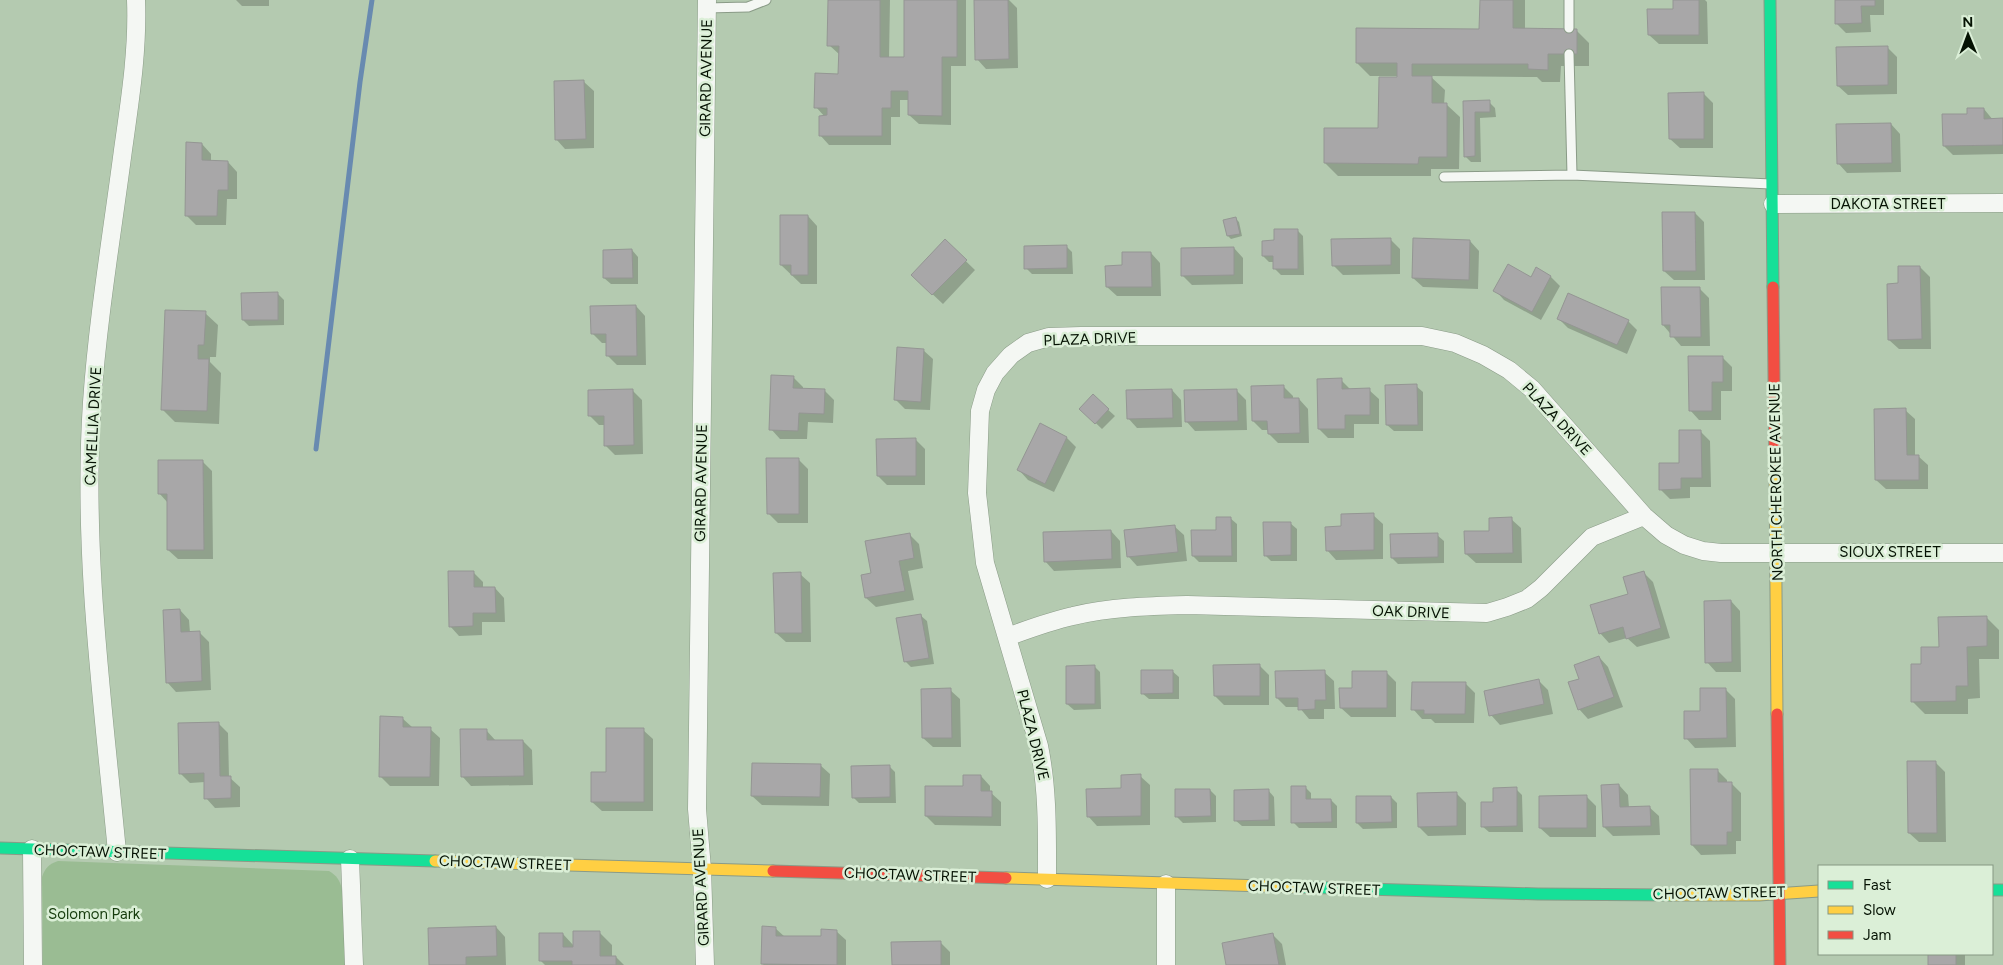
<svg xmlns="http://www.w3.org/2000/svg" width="2003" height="965" viewBox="0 0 2003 965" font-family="Figtree,sans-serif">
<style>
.green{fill:#9abc93}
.shadow{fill:#0003}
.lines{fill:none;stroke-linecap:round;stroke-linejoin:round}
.stream{stroke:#688ab0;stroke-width:5}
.building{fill:#a8a7a8;stroke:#949693}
.lane-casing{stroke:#8a9b87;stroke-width:11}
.street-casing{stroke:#8a9b87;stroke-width:19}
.fast-casing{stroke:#8a9b87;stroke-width:13}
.slow-casing{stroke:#8a9b87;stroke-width:13}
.jam-casing{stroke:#8a9b87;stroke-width:13}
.lane{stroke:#f4f7f3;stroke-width:9}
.street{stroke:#f4f7f3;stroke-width:18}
.fast{stroke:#16e098;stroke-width:11}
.slow{stroke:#ffcf43;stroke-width:11}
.jam{stroke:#f24e42;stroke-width:11}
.labels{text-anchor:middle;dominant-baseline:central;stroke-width:5;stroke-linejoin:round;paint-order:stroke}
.street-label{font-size:15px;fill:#051203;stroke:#dbefd7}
.park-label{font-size:15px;fill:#153b0c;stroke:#dbefd7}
</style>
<rect width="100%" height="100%" fill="#b4cab0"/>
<!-- green -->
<path class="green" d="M58 861 329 871C337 876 340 880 342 890L345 965H43L42 877C45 868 49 864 58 861Z"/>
<!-- shadow -->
<path class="shadow" d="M236 0H269V6H242Z
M829 0H890L889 58H906V0H966V66H951V125L919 124 909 115V100H900V117H891V145H829L820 135 825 117 816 107 839 75 840 55 829 45Z
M976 0H1009L1017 8 1018 68 986 69 977 59Z
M1481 0H1525V30H1576L1589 43V66H1561L1560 82H1542L1537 77 1430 76 1445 90 1444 105H1447L1460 117 1459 169H1431V176H1338L1325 163 1380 129 1398 78V76H1370L1357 63 1481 30Z
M1674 0H1705L1707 2 1708 44H1659L1649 35 1674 10Z
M1836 0H1884V15H1870L1871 32 1846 33 1836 23Z
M1887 47 1897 57V94L1848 95 1838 86Z
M584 82 594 91V148L565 149 556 139Z
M1703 93 1713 103V148H1680L1670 139Z
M1464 102H1489L1495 108 1496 117 1480 118 1481 162H1471L1465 156Z
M1984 109 1993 120H2003V154L1953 155 1944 146 1968 115Z
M1891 124 1900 134 1901 172 1847 173 1838 163Z
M202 144 211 154V162H228L237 172V199H227L226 225H196L186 215Z
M1695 213 1704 222 1705 280H1674L1664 271Z
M808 216 817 226V284H801L781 265Z
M1236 219 1239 222 1242 236 1231 239 1228 236 1225 221Z
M1297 230 1303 236 1304 275H1281L1275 269V262H1269L1263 256 1275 242Z
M1390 239 1400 249V274L1343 275 1333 265Z
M945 241 975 270 943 304 912 275Z
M1470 241 1479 251 1478 289 1423 287 1413 278Z
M1066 246 1072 252 1073 274H1032L1026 268Z
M1234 248 1243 258V284L1192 285 1182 275Z
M632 250 638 257V284H611L604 278Z
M1151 253 1160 263 1161 296H1117L1107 287 1123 267Z
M1920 267 1930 277 1931 349H1899L1889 340 1900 285Z
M1537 269 1551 277 1560 286 1541 320 1504 300 1495 290 1531 279Z
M1699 288 1709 298 1710 346H1681L1663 325Z
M277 293 284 300V325L249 326 243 320Z
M636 306 645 316 646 365H617L608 356V343H602L592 333Z
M205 313 218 325 216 357H210V362L221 373 219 424 175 422 162 409Z
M1558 318 1628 321 1637 330 1627 354 1568 328Z
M923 350 933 359 930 410 905 409 896 400Z
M1722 357 1732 367V391H1721V420H1699L1690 410Z
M793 377 803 387V390H824L834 400 833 423 808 422 807 439H780L771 429Z
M1341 380 1351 390H1369L1379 399V424H1354V438H1328L1319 429Z
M1283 386 1293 396V399H1299L1308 409 1309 443H1278L1269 434V430H1262L1253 421Z
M1416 386 1423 392V431H1394L1387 425Z
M632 390 642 400 643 454 615 455 605 445V425H599L590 416Z
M1172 390 1181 400 1182 427 1137 428 1128 418Z
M1237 391 1246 400 1247 430 1195 431 1186 421Z
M1093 396 1115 416 1102 429 1081 409Z
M1905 410 1915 419V456H1918L1928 465V489H1886L1876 480Z
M1041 425 1067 438 1076 447 1054 492 1028 480 1019 470Z
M1700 431 1710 441 1711 487H1690V498L1670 499 1660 489 1680 464Z
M915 439 925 449V485H887L878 476Z
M798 459 808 469V523H778L769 514Z
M202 461 212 471 213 559H178L168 550V503L159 493Z
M1373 515 1383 524V559L1336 560 1327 550 1342 528Z
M1230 518 1237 524V562H1199L1193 556Z
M1511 519 1521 528 1522 563H1476L1466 554 1491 532Z
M1290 523 1297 529V561H1271L1265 555Z
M1174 526 1184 535 1187 561 1137 566 1128 556Z
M1111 531 1120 541 1121 568 1054 571 1045 561Z
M909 534 919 544 923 568 908 571 914 600 876 607 866 598 862 576 872 574Z
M1437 535 1444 541V563L1398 564 1392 558Z
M473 572 483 582V588H495L504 598 505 622H482V635L459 636 450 626Z
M1644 573 1653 582 1670 638 1637 647 1627 638 1609 643 1600 633 1630 595Z
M800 574 810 583 811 642H786L776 633Z
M1731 601 1740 611 1741 672H1716L1707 662Z
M180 610 189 620 190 633 199 632 209 642 211 690 176 692 167 682Z
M920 615 927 621 934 664 911 667 905 661Z
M1986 617 1999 630V659H1979L1980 698 1968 699V714H1925L1913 702 1923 665 1940 648Z
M1599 657 1608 667 1623 707 1588 719 1579 709 1580 679Z
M1259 665 1269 675V705H1224L1215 696Z
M1094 666 1100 672 1101 709 1074 710 1067 704Z
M1172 671 1179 677V699H1149L1142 693Z
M1324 672 1334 681 1335 709H1324V719H1309L1299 707H1286L1277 698Z
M1386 672 1396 682V717H1351L1341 708 1353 690Z
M1538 680 1548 690 1553 714 1500 725 1491 715Z
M1465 683 1475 693 1474 723H1435L1431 719H1422L1413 709Z
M1725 689 1735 699 1736 747 1695 748 1686 738 1701 712Z
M950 690 960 699 961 747H933L923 738Z
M402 718 412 727 430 729 440 738 439 786H390L380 776Z
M218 723 228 733 229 777 240 787V807L215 808 206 798 205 782 190 783 180 773Z
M486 730 496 741H523L532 750 533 785 471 786 462 776Z
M643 730 653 739V811H602L592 802 608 773Z
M1935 762 1945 772 1946 842H1919L1909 833Z
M820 765 830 774 829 806 762 805 752 796Z
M889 766 895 772 896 803H859L853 797Z
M1717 770 1727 780V784L1731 783 1741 793V841H1736V854L1701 855 1692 845Z
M981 776 990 786V792L1001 802V826L935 825 926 816Z
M1140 776 1150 785V825L1097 826 1088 816Z
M1619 785 1628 795 1629 808 1649 807 1659 816 1660 835 1613 836 1604 827Z
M1305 787 1311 793V800H1331L1337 806V828H1299L1293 822Z
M1516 789 1522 795 1523 832H1489L1482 826 1495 803Z
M1210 790 1216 796V822L1183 823 1177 817Z
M1268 790 1274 797 1275 826H1242L1235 820Z
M1456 793 1466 803V835L1428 836 1419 827Z
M1586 796 1596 806V837H1550L1540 828Z
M1391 797 1397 803V828L1363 829 1357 823Z
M496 927 505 937 506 965H430Z
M775 928 785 937 822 938 836 931 846 940V965H764L762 964Z
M599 932 612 945V957H616L624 965H545L540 960 563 934 574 946Z
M1272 934 1282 944 1286 965H1227Z
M940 942 950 952V965H893Z
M1929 954H1965V965H1929Z"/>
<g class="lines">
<!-- stream -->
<path class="stream" d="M316 449 360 82 372 0"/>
</g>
<!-- building -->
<path class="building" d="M828 0H880V57H904V0H957V57H942V116L908 115V91H891V108H882V136H819V116L827 115V108H814L815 73 838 74 839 46H827Z
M974 0H1008L1009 59 975 60Z
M1480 0H1513V28L1577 29V54H1548V70L1528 69V64H1412V76H1432V103H1447V157H1419L1418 164 1324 163V128H1378L1379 77H1397V63H1356V28L1479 29Z
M1673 0H1699V35H1648L1647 9H1673Z
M1835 0H1875V6H1861L1862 23 1835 24Z
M1888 46V85L1837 86 1836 47Z
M584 80 586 139 555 140 554 81Z
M1704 92V139H1669L1668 93Z
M1490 100V112H1475V156L1464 157 1463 101Z
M1967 108H1984V119L2003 118V145L1943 146 1942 114H1967Z
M1891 123 1892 163 1837 164 1836 124Z
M186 142 202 143V160L228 161V190H218L217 216H185Z
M1662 212H1695L1696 271H1663Z
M780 215H808V275H791V265H780Z
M1236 217 1240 234 1227 236 1223 220Z
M1274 229H1298V269H1273V256H1262V241L1274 240Z
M1391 238V265L1332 266 1331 239Z
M1413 238 1470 240 1469 280 1412 278Z
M945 239 967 260 932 295 911 275Z
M1067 245V268L1024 269V246Z
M1234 247V275L1181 276V248Z
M632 249 633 278H603V250Z
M1122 252H1151L1152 287H1106L1105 266 1122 265Z
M1508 264 1531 277 1536 267 1551 276 1532 312 1493 291Z
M1898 266H1920L1922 339 1888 340 1887 284 1898 283Z
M1661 287H1700L1701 337H1670V325H1662Z
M278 292V320H242L241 293Z
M1568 293 1629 320 1617 345 1557 319Z
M636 305 637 356H606V334H591L590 306Z
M165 310 206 311 204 345H198V359H209L207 411 161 410Z
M897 347 924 349 921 402 894 400Z
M1688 356H1723V382H1712V411H1689Z
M771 375 794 376 793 388 825 389 824 414 799 413 798 431 769 430Z
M1342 378V389L1370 388V415H1345V429H1318L1317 379Z
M1417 384 1418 425H1386L1385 385Z
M1284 385V398H1299L1300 433 1268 434 1267 421H1252L1251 386Z
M633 389 634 445 604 446V416H588V390Z
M1172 389 1173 418 1127 419 1126 390Z
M1237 389 1238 421 1185 422 1184 390Z
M1093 394 1109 409 1095 424 1079 409Z
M1906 408 1907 455H1919V480H1875L1874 409Z
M1040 423 1067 437 1045 484 1017 470Z
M1679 430H1701L1702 478H1681V489L1659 490V463H1679Z
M916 438V476H877L876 439Z
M766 458H799V514H767Z
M158 460H203L204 550H167V494H158Z
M1374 513V550L1326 551 1325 527 1341 526V514Z
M1216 517H1231L1232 556H1192L1191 530H1216Z
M1512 517 1513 553 1465 554 1464 531H1489V518Z
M1263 522H1291V555L1264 556Z
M1175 525 1178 552 1127 557 1124 530Z
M1111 530 1112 559 1044 562 1043 532Z
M910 533 914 558 899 561 905 591 865 598 861 575 871 573 865 541Z
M1438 533V557L1391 558 1390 534Z
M448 571H474V587H495L496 613H473V626L449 627Z
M1644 571 1661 628 1626 639 1623 627 1599 634 1590 605 1628 594 1623 577Z
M801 572 802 633H775L773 573Z
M1731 600 1732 662 1705 663 1704 601Z
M180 609 181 632 200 631 202 681 166 683 163 610Z
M921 614 929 658 904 662 896 618Z
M1987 616V646L1967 647 1968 686H1956V701L1911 702V664H1921V647H1939L1938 617Z
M1599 656 1614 697 1578 710 1568 682 1579 679 1574 665Z
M1260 664V696H1214L1213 665Z
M1095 665V704H1066V666Z
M1141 670H1173V693L1141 694Z
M1325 670 1326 700H1315V709L1298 710V698H1276L1275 671Z
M1352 671H1387V708H1340L1339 688H1352Z
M1539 679 1544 704 1489 716 1484 691Z
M1412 682H1466L1465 714H1424V710H1411Z
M951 688 952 738H922L921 689Z
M1700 688H1726L1727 738 1684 739V711H1700Z
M380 716 403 717V727H431L430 777H379Z
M219 722 220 776H231V798L204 799V773L179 774 178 723Z
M606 728H644V802H591V772H606Z
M460 729H487V740H523L524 776 461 777Z
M1907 761H1936L1937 833H1908Z
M752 763 821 764 820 797 751 796Z
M890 765V797L852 798 851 766Z
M1690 769H1718V782H1732V832H1727V845H1691Z
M1141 774V816L1087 817 1086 789 1121 788V775Z
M963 775H981V791H992V817L925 816V786H963Z
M1619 784 1620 807 1650 806 1651 826 1603 827 1601 785Z
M1291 786H1306V799H1331L1332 822 1291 823Z
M1517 787V826L1481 827V802H1493V788Z
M1175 789H1210L1211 816 1175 817Z
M1269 789V820L1234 821V790Z
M1457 792V826L1418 827 1417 793Z
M1587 795V828H1539V796Z
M1356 796H1391L1392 822 1356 823Z
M496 926 497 956 466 957V965H429L428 928Z
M762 926 776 927V936H821V929L837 930V965L761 964Z
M573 931H600V956H616V965H572V961H539V933H563V947H573Z
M1273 933 1279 965H1226L1222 943Z
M941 941V965H892L891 942Z
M1928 954H1956V965H1928Z"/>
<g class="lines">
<!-- lane casing -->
<g class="lane-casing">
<path id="lane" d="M1569 0V28
M706 8 748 7 766 0
M1569 54 1572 175
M1444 177 1572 175 1771 184"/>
</g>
<!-- street casing -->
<g class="street-casing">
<path id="street" d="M1773 204 2003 203
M1007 637C1029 629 1050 621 1073 616 1110 607 1149 606 1187 605L1487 613 1507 607 1527 599 1541 588 1592 537 1644 516
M32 849 33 965
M117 852C103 703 82 552 92 402 98 317 112 234 123 150 130 100 138 50 136 0
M350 859 354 965
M1047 879C1047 834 1048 790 1039 746L985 563 977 493 980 411 986 390 995 373 1011 355 1028 343 1049 337 1081 336H1422L1455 343 1483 355 1509 370 1532 389 1644 516 1666 535 1684 545 1703 551 1721 553H2003
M705 965 702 869 697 809 707 0
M1166 965V884"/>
</g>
<!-- fast casing -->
<g class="fast-casing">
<path id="fast" d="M1770 0 1773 287
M0 848 435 861
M1298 887 1538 894 1671 895
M1992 890H2003"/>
</g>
<!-- slow casing -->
<g class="slow-casing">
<path id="slow" d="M1775 469 1777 714
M435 861 773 871
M1006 878 1298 887
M1671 895H1759L1819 891"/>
</g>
<!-- jam casing -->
<g class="jam-casing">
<path id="jam" d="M1773 287 1775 469
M1777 714 1780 965
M773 871 1006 878"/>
</g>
<!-- lane -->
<use href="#lane" class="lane"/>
<!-- street -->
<use href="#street" class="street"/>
<!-- fast -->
<use href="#fast" class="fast"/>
<!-- slow -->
<use href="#slow" class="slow"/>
<!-- jam -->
<use href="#jam" class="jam"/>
</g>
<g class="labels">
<!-- street labels -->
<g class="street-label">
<text transform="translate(706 78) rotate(-89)">GIRARD AVENUE</text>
<text x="1888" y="204">DAKOTA STREET</text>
<text transform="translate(1090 339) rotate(-2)">PLAZA DRIVE</text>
<text transform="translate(1557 419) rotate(47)">PLAZA DRIVE</text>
<text transform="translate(93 426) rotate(-87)">CAMELLIA DRIVE</text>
<text transform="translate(1776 482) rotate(-91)">NORTH CHEROKEE AVENUE</text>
<text transform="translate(701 483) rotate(-89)">GIRARD AVENUE</text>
<text x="1890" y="552">SIOUX STREET</text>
<text transform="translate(1411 612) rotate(2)">OAK DRIVE</text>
<text transform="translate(1033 735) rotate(76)">PLAZA DRIVE</text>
<text transform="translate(100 852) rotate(2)">CHOCTAW STREET</text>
<text transform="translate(505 863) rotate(2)">CHOCTAW STREET</text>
<text transform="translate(910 875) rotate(2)">CHOCTAW STREET</text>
<text transform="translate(701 887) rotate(-93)">GIRARD AVENUE</text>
<text transform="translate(1314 888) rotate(2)">CHOCTAW STREET</text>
<text transform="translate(1719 893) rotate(-1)">CHOCTAW STREET</text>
</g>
<!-- park labels -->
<g class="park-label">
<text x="94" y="914">Solomon Park</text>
</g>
</g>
<!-- legend -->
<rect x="1818" y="865" width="175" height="90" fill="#dbefd7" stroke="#859782"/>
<rect x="1828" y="881" width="25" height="8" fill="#16e098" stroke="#859782"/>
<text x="1863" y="890" font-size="15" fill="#051203">Fast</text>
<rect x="1828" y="906" width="25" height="8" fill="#ffcf43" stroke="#859782"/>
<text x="1863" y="915" font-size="15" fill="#051203">Slow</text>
<rect x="1828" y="931" width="25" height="8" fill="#f24e42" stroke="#859782"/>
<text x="1863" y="940" font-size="15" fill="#051203">Jam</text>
<!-- north arrow -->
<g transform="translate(1968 35) rotate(359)" stroke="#dbefd7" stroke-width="4" paint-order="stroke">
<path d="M0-4L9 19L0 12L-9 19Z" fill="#051203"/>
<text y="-8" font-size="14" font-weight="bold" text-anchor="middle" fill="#051203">N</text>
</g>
</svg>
